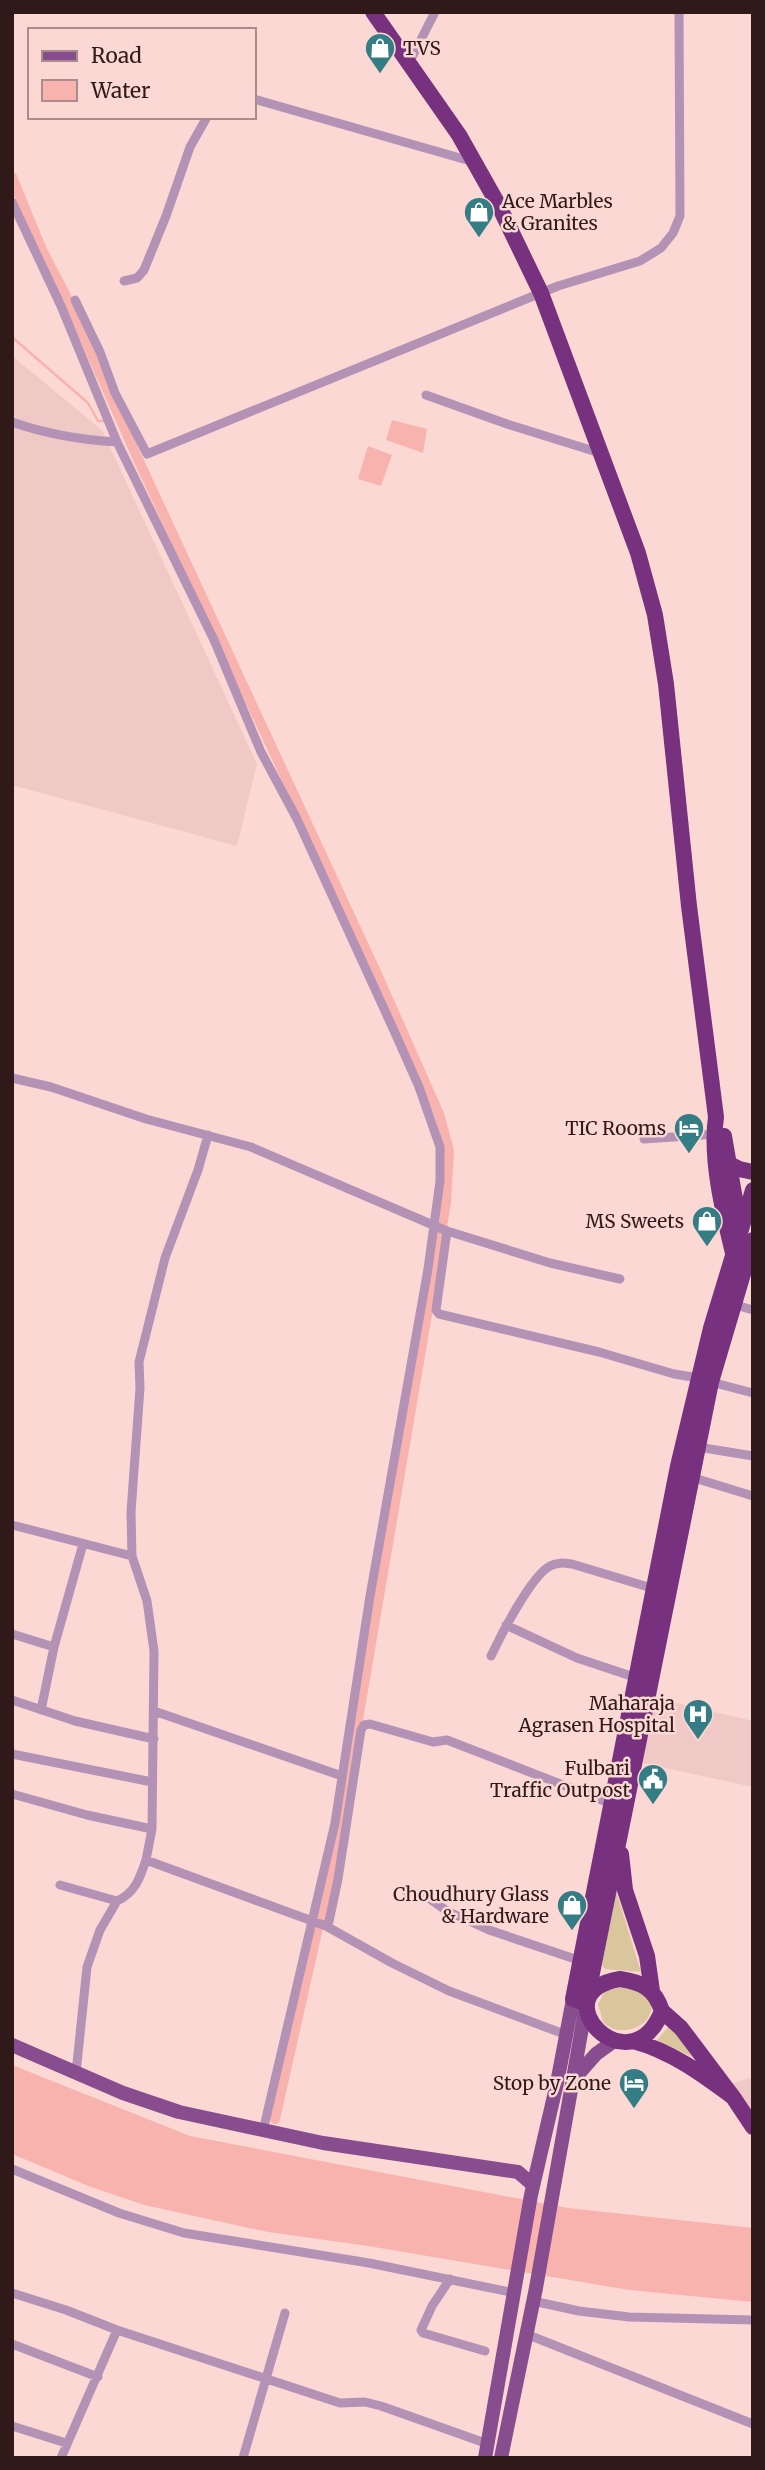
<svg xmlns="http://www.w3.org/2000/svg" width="765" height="2470" viewBox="0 0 765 2470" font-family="Merriweather,serif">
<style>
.built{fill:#f0c8c5}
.green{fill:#dac59d}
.water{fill:#f8b3ae}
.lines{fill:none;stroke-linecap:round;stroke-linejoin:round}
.stream{stroke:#f8b3ae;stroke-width:2.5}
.canal{stroke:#f8b3ae;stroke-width:10}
.street{stroke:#b392b6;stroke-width:9}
.primary{stroke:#884d8e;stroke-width:14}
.highway{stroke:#77317f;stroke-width:16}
.labels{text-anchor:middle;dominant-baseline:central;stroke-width:5;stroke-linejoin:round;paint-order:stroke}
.poi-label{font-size:19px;fill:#2f1a19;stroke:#fcd8d5;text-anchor:end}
</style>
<rect width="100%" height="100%" fill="#fcd8d5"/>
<!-- built -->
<path class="built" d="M12 356 102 430 257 764 237 846 12 785Z
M652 1697 753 1721V1787L638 1762Z
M753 2077V2118L730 2084Z"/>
<!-- green -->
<path class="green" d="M616 1891 641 1972 605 1969 602 1965Z
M623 1987 635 1988 651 2001C656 2028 619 2039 603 2022L598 2004 605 1991Z
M671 2024 692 2057 657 2040Z"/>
<!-- water -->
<path class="water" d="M392 420 427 429 423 453 386 440Z
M368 446 392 455 381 486 358 479Z
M12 2065 190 2136 568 2208 753 2228V2302L629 2290 368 2246 268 2232 144 2205 91 2187 12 2154Z"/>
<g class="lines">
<!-- stream -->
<path class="stream" d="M12 337 88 403 98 421H103"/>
<!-- canal -->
<path class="canal" d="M12 177 42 250 65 294 137 457 377 974 439 1114 449 1150 446 1203 337 1843 275 2119"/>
<!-- street -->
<path class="street" d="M409 63 435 12
M254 99 474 162
M12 202 61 306 117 442 214 640 261 752 297 819 396 1035 419 1087 440 1147V1181L428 1269 370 1596 335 1823 263 2131
M124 281 137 278 144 270 166 216 190 147 207 117
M75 300 100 352 115 393 147 454 558 286 640 261 661 248 673 233 680 216 679 12
M426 395 507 424 600 453
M12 422C46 434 82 440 117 442
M12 1078 51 1087 146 1119 251 1147 447 1231 550 1263 620 1279
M644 1139 718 1134
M447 1231 436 1310 439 1314 599 1352 674 1374 699 1378
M732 1304 753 1310
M711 1382 753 1393
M698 1447 753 1456
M691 1477 753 1496
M12 1525 132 1556 147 1601 154 1651 152 1829 146 1860 326 1926 392 1963 449 1991 567 2035
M132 1556 131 1512 140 1388 139 1362 165 1258 198 1170 208 1135
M506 1625 577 1658 637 1678
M12 1634 54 1647 41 1710
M54 1647 83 1544
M491 1656C501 1635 531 1576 550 1566 557 1562 564 1563 572 1564L655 1589
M12 1700 75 1721 154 1739
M154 1711 342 1776
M12 1754 152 1782
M12 1794 87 1815 152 1829
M60 1885 117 1901C135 1893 140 1878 146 1860
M406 1891 427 1897 447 1911 489 1930 581 1961
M328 1926 338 1879 361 1730 364 1725 370 1724 433 1742 447 1740 612 1804
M76 2073 87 1967 100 1930 117 1901
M12 2169 119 2213 184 2233 369 2263 515 2293
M450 2279 432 2306 421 2330 423 2333 485 2351
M12 2293 66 2310 117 2330 340 2403 365 2402 381 2406 488 2444
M533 2301 579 2311 629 2317 753 2320
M526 2334 753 2424
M12 2344 98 2377
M12 2426 66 2443
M61 2458 117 2330
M243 2458 285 2313"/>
<!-- primary -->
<path class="primary" d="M12 2045 123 2093 179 2112 323 2143 518 2172 533 2185
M573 2080 596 2054 614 2041
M485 2458 531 2195 557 2083 573 1999
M501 2458 536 2288 586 2005"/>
<!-- highway -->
<path class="highway" d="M373 12 459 135 499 206 541 293 638 553 655 615 666 684 689 906 716 1117C710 1158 723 1212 733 1253
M724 1136 740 1228
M729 1164 739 1169 753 1172
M753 1190 711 1328 678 1466 573 1999 586 2003 711 1382 753 1240
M621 1854 625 1890 647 1956 652 1991
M620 1979C642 1982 655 1989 662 2011 630 2091 538 1993 620 1979Z
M633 2041C671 2051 702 2074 733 2097L681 2028 662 2011
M733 2097 753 2127"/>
</g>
<!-- icons -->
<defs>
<g id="shop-pin" transform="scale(1.575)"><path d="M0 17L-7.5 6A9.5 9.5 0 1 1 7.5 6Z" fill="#357d84" stroke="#fcd8d5"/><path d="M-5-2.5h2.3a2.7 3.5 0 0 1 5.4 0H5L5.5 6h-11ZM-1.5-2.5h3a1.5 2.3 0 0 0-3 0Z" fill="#fff"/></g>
<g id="hotel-pin" transform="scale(1.575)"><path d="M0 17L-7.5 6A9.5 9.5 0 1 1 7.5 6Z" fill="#357d84" stroke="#fcd8d5"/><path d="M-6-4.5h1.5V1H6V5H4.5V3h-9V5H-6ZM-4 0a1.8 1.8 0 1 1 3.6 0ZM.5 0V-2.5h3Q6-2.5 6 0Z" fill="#fff"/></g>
<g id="hospital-pin" transform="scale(1.575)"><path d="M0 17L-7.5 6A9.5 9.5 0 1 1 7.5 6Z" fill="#357d84" stroke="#fcd8d5"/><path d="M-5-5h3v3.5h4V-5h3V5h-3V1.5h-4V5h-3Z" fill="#fff"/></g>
<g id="civic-pin" transform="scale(1.575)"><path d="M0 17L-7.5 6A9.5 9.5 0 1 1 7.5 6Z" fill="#357d84" stroke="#fcd8d5"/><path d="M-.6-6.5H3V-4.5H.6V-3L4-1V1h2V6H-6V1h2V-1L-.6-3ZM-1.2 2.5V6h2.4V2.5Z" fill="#fff"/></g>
</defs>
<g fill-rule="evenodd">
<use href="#shop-pin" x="380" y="48"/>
<use href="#shop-pin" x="479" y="212"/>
<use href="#hotel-pin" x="689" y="1128"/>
<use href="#shop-pin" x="707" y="1221"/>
<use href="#hospital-pin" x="698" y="1714"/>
<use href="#civic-pin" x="653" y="1779"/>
<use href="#shop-pin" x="572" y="1905"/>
<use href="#hotel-pin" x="634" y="2083"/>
</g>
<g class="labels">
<!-- poi labels -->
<g class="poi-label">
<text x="403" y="48" text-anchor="start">TVS</text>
<text x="502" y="201" text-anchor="start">Ace Marbles<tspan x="502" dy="22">&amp; Granites</tspan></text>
<text x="666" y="1128">TIC Rooms</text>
<text x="684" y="1221">MS Sweets</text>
<text x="675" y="1703">Maharaja<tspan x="675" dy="22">Agrasen Hospital</tspan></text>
<text x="630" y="1768">Fulbari<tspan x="630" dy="22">Traffic Outpost</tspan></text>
<text x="549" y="1894">Choudhury Glass<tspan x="549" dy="22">&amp; Hardware</tspan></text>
<text x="611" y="2083">Stop by Zone</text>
</g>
</g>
<!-- border -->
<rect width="765" height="2470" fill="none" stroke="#2f1a19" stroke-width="28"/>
<!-- legend -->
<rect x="28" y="28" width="228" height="91" fill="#fcd8d5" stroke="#aa8c8a" stroke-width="2"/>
<rect x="42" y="51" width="35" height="10" fill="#884d8e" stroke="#aa8c8a" stroke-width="2"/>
<text x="91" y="63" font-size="21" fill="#2f1a19">Road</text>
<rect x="42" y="80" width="35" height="21" fill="#f8b3ae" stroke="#aa8c8a" stroke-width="2"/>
<text x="91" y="98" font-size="21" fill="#2f1a19">Water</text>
</svg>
